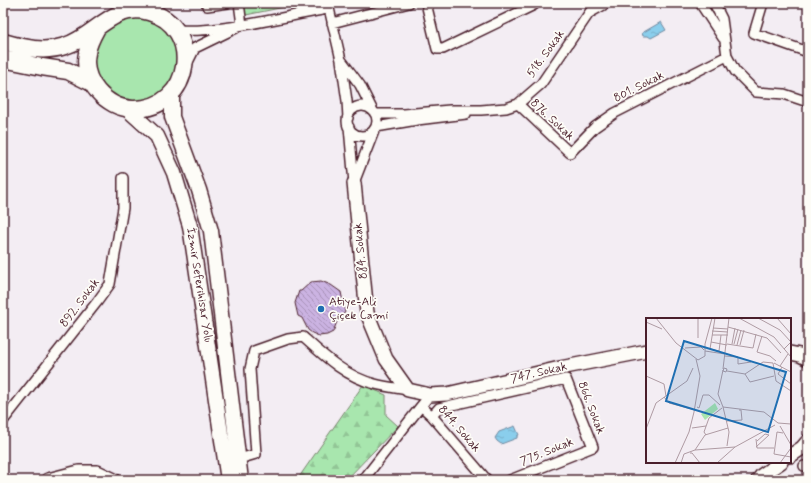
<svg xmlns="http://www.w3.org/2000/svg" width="811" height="483" viewBox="0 0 811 483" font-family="Mynerve,sans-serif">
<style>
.grass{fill:#a8e6ae;stroke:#79826c}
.forest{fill:url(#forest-firs);stroke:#79826c}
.park{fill:url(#park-crowns);stroke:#79826c}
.water{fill:url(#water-ripples);stroke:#70889f}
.building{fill:url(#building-back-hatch);stroke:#4a1f2b}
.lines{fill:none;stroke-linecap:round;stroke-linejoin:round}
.street-casing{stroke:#4a1f2b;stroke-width:12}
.secondary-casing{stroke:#4a1f2b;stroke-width:16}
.primary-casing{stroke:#4a1f2b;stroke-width:17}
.highway-casing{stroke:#4a1f2b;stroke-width:19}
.street{stroke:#fdfcf7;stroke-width:9}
.secondary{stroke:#fdfcf7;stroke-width:13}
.primary{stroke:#fdfcf7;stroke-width:14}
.highway{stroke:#fdfcf7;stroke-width:16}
.poi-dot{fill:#1f6fb2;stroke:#fdfcf7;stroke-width:1.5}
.labels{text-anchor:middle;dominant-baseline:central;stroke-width:3.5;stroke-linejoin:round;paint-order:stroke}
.street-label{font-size:12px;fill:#4a1f2b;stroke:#fdfcf7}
.poi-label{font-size:12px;fill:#4a1f2b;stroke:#fdfcf7;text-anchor:start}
.inset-road{fill:none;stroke:#af9ba3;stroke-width:1}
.view{fill:#1f6fb2;fill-opacity:0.15;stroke:#1f6fb2;stroke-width:2}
.inset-edge{fill:none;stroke:#4a1f2b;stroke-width:2}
</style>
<defs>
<pattern id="forest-firs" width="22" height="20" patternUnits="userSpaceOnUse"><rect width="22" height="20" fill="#a8e6ae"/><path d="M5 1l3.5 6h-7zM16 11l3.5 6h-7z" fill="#92c596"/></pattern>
<pattern id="park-crowns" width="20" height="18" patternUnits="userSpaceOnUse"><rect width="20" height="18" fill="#a8e6ae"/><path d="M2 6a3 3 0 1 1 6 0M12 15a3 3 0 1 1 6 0" fill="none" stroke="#92c596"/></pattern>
<pattern id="water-ripples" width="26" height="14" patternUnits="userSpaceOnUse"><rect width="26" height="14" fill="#8aceec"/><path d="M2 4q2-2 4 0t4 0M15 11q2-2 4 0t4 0" fill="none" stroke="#79b0cb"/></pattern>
<pattern id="building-back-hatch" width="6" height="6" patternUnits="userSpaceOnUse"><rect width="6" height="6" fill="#cbb3e2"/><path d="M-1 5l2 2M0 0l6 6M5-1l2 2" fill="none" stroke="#a791b7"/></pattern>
</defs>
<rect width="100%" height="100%" fill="#f3edf3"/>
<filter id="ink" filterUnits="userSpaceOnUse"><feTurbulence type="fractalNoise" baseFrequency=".025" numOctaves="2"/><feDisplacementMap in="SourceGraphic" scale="8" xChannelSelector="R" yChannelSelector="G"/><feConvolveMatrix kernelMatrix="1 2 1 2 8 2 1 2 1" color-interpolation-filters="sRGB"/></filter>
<g filter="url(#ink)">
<!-- grass -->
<path class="grass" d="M94 59a42 42 0 1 1 84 0a42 42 0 1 1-84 0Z"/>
<!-- forest -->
<path class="forest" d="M363 385 386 395V415L398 426 346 480H297Z"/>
<!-- park -->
<path class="park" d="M246 3H304L241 16 239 4Z"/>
<!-- water -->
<path class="water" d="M661 22 666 30 651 38 648 36H643L642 33Z
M515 426 519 435 517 436V438L501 444 497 441 495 438 499 432Z"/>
<!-- building -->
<path class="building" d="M321 281 331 285 341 292 345 312 342 316 338 319 333 332 327 335 319 336 312 333 308 330 302 318 298 316 295 303 299 291H301L311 282Z"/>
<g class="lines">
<!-- street casing -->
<g class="street-casing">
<path id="street" d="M207 3V6L228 3
M239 3 242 25
M426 3 437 49H443L534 5
M700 3 723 38
M714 3 722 19 727 56 735 71 756 92 784 94 808 102
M763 3 754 33 808 52
M328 4 341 60 347 101 348 118
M591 12 607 3
M332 23 409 3
M175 30C224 33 280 17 328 9
M342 61 360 85 373 111
M187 64 195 48 236 28
M518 104 570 153 595 127 615 113 727 56
M347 121a15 15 0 1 1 30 0a15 15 0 1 1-30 0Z
M376 114H404L450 110H481L506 108 518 104 541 84 596 3
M349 127 354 183
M376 127 417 120 466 114
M355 180 374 131
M430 395 421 406 432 416 487 480
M432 416 439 408 566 379 593 447 510 480
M3 421 97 302 110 284 123 208V178
M239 459 256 454 250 369 254 351 288 339 303 337C324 356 346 377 375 384 386 387 397 388 408 390
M804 466H808
M363 480 421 406"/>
</g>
<!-- secondary casing -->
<g class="secondary-casing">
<path id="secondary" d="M354 183 367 313 386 359 408 390 430 395 447 394 560 368 647 351
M790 353 800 355 808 359
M790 456 802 448 808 441
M48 480 79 472H97L114 480
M758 480 762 475 781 462"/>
</g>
<!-- primary casing -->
<g class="primary-casing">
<path id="primary" d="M172 94V117L199 190 211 231 241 480
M126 108 157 136 174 173 190 226 228 480"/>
</g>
<!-- highway casing -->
<g class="highway-casing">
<path id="highway" d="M3 42C24 48 44 53 65 46 95 37 113 2 149 12 203 26 194 110 133 109 106 108 81 81 87 53 88 44 92 37 97 28
M3 59 42 67 68 71 92 83"/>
</g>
<!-- street -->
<use href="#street" class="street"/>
<!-- secondary -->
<use href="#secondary" class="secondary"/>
<!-- primary -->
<use href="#primary" class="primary"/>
<!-- highway -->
<use href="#highway" class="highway"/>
</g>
</g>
<!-- markers -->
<circle class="poi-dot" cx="321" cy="309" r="4"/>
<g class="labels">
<!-- street labels -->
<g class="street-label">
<text transform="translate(546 54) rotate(-54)">518. Sokak</text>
<text transform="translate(639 87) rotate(-27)">801. Sokak</text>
<text transform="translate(552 120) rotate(43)">876. Sokak</text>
<text transform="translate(361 251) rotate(-96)">884. Sokak</text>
<text transform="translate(199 285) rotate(81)">İzmir Seferihisar Yolu</text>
<text transform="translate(80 303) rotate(-53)">892. Sokak</text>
<text transform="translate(539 373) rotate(-13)">747. Sokak</text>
<text transform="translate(591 408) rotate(69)">866. Sokak</text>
<text transform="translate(459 429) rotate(49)">844. Sokak</text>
<text transform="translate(547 452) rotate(-22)">775. Sokak</text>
</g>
<!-- poi labels -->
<g class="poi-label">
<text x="329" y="302">Atiye-Ali<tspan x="329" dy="14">Çiçek Cami</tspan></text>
</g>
</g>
<!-- overview -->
<g transform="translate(646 318)">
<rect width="145" height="145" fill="#f3edf3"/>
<path d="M69 85 72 91 59 102 55 96Z" fill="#a8e6ae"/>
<path class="inset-road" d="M10 0 30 25 52 42 59 38V26L66 0M52 0V20M69 0 64 31 73 33 75 17M93 0 128 19 145 39M112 0 134 12 145 24 138 31M131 0 145 16M0 4 16 11M82 9 121 20 135 35M67 10 82 11M66 13 82 14M66 17H82M116 18 111 34 124 38 130 43M65 24 81 27M81 26 107 30 110 16M86 26 89 10M88 26 92 11M91 27 95 12M94 27 98 12M39 30 55 29 58 32M59 33 79 36M79 38 92 39V46L105 44M127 45 130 63 145 73M128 45 145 54M134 48 142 36M136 49 132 56 145 66M78 50 81 51 80 54 77 53ZM77 51 83 0M81 53 99 56 117 44 127 45M99 56 104 64 128 58M0 58 18 66 20 78M18 79 23 85 49 92M51 89 53 90 57 77H63L74 87M77 89 118 94 132 105M77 89 83 114 81 128M77 89 72 76 77 52M81 103 96 102 95 92H93M132 105 145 106M134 108 145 127M46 110 60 108M0 111 10 85 41 63 47 50M137 115 131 114 128 136 145 139M60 117 58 114 63 100 76 90M110 121 111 130H128M110 129 123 117 119 116 111 123M49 132 59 117 82 110M44 135H46L54 145M29 145 43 114 48 94 54 58 50 41M35 145 38 136 49 132 89 129M71 145 89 129 129 107M134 145 145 130"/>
<path class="view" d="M38 23 140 54 122 114 20 83Z"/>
<rect width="145" height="145" class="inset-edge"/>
</g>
<!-- margin -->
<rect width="811" height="483" fill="none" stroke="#fdfcf7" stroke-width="16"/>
<rect x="8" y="8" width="795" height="467" fill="none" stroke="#4a1f2b" stroke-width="1.5" filter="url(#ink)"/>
</svg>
